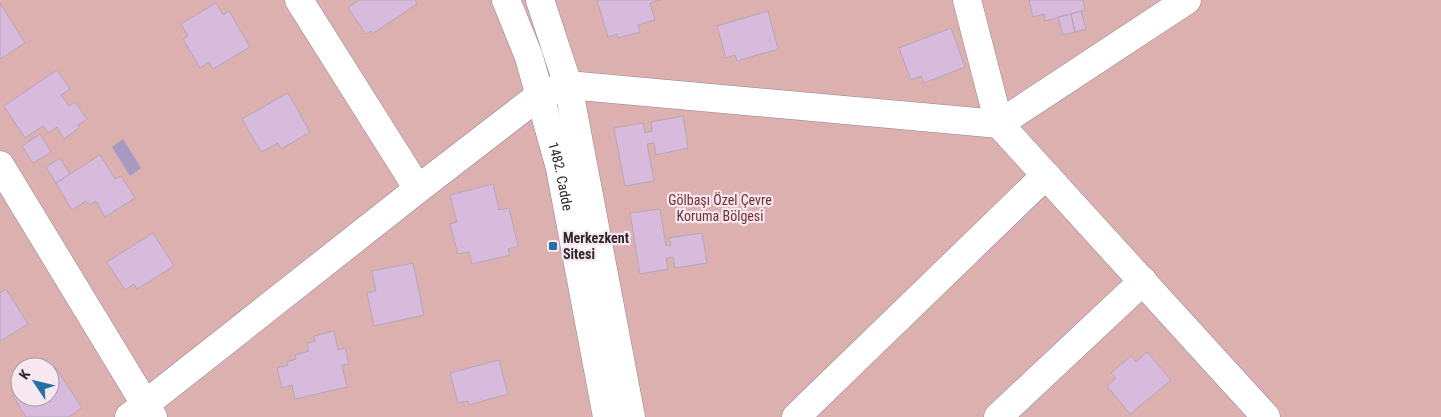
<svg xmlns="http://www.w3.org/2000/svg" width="1441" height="417" viewBox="0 0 1441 417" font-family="'Roboto Condensed',sans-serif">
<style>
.green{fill:#dcb0af;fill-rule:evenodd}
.water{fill:#a899c1}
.building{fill:#d8badd;stroke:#b3a8b5}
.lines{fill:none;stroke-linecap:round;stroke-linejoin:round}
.minor-casing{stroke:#92848d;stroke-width:29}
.minor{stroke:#fff;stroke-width:28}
.poi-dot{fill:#2371a3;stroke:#f7e7f1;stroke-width:2}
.labels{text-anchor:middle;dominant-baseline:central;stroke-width:4.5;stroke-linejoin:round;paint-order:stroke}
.street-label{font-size:14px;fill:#2e282c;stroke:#f7e7f1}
.park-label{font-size:14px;fill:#6f3032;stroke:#f7e7f1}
.poi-label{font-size:14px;font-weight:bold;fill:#2e282c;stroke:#f7e7f1;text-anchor:start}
</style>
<rect width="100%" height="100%" fill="#f7e7f1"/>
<!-- green -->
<path class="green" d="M0 0H1441V417H0ZM20 367H50V397H20Z"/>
<!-- water -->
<path class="water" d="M123 139 141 168 130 176 112 147Z"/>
<!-- building -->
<path class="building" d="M359 0H415L417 4 372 34 371 31 366 34 348 8Z
M597 0H661L650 3 655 20 638 25 640 32 618 38 617 34 608 37Z
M1029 0H1083L1085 10 1045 21 1044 14 1033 17Z
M0 3 25 43 0 59Z
M216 3 223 15 229 11 250 47 213 69 209 62 200 68 183 39 188 36 181 24Z
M768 11 778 49 737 61 735 55 726 58 717 26Z
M1081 11 1086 29 1075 32 1071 14Z
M1071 14 1075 32 1063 35 1058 17Z
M951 28 965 67 924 83 921 76 911 80 899 48Z
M57 70 70 89 61 95 69 106 75 102 87 119 78 125 79 128 64 139 57 127 48 133 43 126 25 138 4 106Z
M288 93 310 132 281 149 278 143 261 152 242 119Z
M683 116 688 148 656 155 654 143 647 144 654 181 625 186 614 128 643 123 645 133 652 131 651 122Z
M40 134 51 152 33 163 22 146Z
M100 155 115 179 121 176 135 198 105 217 96 201 89 205 86 201 72 210 56 183Z
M60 158 70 174 56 183 46 167Z
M493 184 499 210 509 208 518 246 508 249 510 255 472 264 469 252 458 254 450 224 457 222 450 195Z
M660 209 666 246 671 245 669 238 702 233 707 263 675 268 673 257 666 258 668 269 640 274 630 213Z
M153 233 174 266 137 289 134 284 125 290 107 262Z
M413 263 424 315 374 326 367 293 376 291 372 271Z
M6 289 28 324 0 341V293Z
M334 331 338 350 345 348 349 364 342 365 347 387 295 399 292 385 282 388 277 368 288 365 287 362 296 359 295 355 309 351 307 343 315 341 314 336Z
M1147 352 1171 380 1130 414 1107 386 1116 378 1111 373 1131 356 1136 362Z
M499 360 508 394 469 405 468 401 458 403 450 373Z
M45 361 50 367H35Z
M50 368 52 371 56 368 82 408 68 417H26L13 396 20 391V397H50Z"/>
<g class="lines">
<!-- minor casing -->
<g class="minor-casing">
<g id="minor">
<path d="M299 0 418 189"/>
<path id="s1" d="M506 0 529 57 560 168 607 417"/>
<path d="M540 0 568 85 631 417"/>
<path d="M967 0 999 124 1266 417"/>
<path d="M0 165 153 417"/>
<path d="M129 417 418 189 540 95 568 85 999 124 1187 0"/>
<path d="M796 417 1046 175"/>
<path d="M998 417 1143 281"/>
</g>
</g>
<!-- minor -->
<use href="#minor" class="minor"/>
</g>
<!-- markers -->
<rect class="poi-dot" x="548" y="241" width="10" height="10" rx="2.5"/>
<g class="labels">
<!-- street labels -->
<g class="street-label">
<text stroke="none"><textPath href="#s1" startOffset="185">1482. Cadde</textPath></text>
</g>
<!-- park labels -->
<g class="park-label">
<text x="720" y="200">Gölbaşı Özel Çevre<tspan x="720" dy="16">Koruma Bölgesi</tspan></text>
</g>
<!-- poi labels -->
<g class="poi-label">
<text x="563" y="238">Merkezkent<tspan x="563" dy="16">Sitesi</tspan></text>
</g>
</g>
<!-- north arrow -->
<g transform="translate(35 382) rotate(305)"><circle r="24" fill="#f7e7f1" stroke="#a79ba2"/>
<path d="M0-4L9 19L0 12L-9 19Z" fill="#2371a3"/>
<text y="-8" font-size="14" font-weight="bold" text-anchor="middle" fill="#2e282c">K</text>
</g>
</svg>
